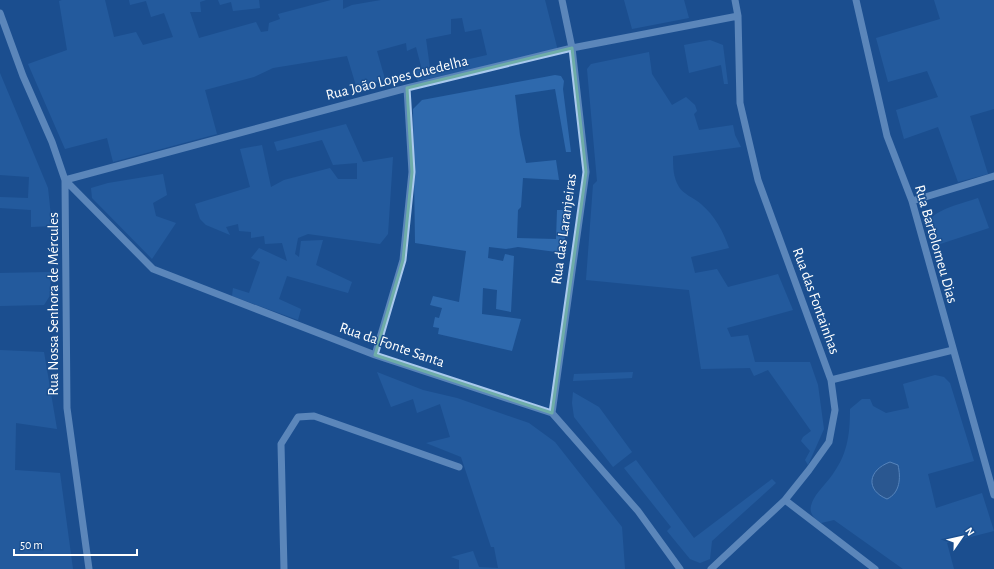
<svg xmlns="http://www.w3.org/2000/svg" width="994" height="569" viewBox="0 0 994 569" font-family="'Alegreya Sans',sans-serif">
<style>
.green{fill:#2e69ad;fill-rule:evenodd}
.water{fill:#3c6290;stroke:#9cc4f0}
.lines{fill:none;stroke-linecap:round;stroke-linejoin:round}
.minor{stroke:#a9c9ee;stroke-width:7}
.marked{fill:none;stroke:#6fada8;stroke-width:3;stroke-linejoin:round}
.labels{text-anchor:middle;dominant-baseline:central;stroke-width:3;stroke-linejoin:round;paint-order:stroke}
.street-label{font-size:15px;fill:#fff;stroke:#1b4f8f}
</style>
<rect width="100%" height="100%" fill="#1b4f8f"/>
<!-- green -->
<path class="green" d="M62 0H105L114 37 136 32 143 45 173 37 164 13 151 17 146 1 130 5 129 0H206L200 2 201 12H190L199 38 256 22 261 32 268 31 269 23 280 19 278 14 331 0H343V9L352 5 381 0H545L558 51 418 81 413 74V68L421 66 416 47 407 51 406 43 377 51 385 79 357 89 347 56 273 68 254 77 205 90 217 134 113 162 107 138 65 149 28 64 67 50 59 1ZM462 18 465 32 481 29 487 55 430 68 426 39 451 34V19Z
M218 0H259L260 8 233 11 231 2 220 5Z
M624 0H684L689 18 632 29Z
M934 0H994V109L970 116 988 174 958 182 938 127 904 139 896 110 938 97 927 71 888 82 876 38 940 19Z
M710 40 723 45 728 84H724L721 65 689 73 684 45Z
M649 52 652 74 672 105 686 97 695 105 697 111 694 114 699 130 733 125 735 135 741 147 673 156C673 167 673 177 679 187 683 194 694 198 701 204 715 216 723 231 729 248L691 257 695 273 717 269 728 287 778 274 793 310 727 328 731 337 748 335 755 362H810L818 385 824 429 808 465 805 460 810 451 801 441 803 437 811 431 768 370 754 376 750 368 701 369 689 290 586 280 593 185 597 181 587 69 591 64Z
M0 73 48 188 52 226 31 227V210L0 208V197L28 198 29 177 0 175Z
M555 75 561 76 564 81 563 89 571 152H566L555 89 515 95 520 135 526 163 556 160 559 180 523 178 521 207 518 210 517 238 556 239 557 210H567L564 253 518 247 506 249 489 247 488 258 503 261 505 254 514 256 511 312 496 309 497 290 483 288 482 314 521 319 512 351 438 334 439 328 433 327 435 317 439 318 442 308 430 305 433 296 459 302 466 251 415 243 413 109 422 100Z
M346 124 363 162 393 157 388 234 380 244 308 234 298 238 295 254 299 257 301 241 323 240 316 265 352 282 348 293 287 276 279 299 301 309 298 320 232 296 233 288 249 293 260 262 251 258 259 248 287 261 282 243 265 244 264 236 251 238V232L239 231 238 224 226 227 230 235 206 225 200 219 195 204 250 187 240 149 262 145 271 187 284 180 330 168 338 179H357V163L333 165 322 140 277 151 274 142Z
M163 174 167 195 153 203 156 216 176 223 152 259 92 198 91 188 108 183Z
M978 198 989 228 934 246C931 238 927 230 929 222 932 210 967 202 978 198Z
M50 272 51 294 44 305 0 306V273Z
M0 350 44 352 57 429 16 423 15 470 60 473 73 569H0Z
M377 372 423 390 457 398 529 423 555 442 622 527 625 569H459V560L451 557 473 551 479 567 498 568 494 547H491L461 457 426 443 450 437 440 404 417 413 413 399 391 407Z
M633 372 632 378 573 381 574 374Z
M935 375 944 377 950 383 974 461 928 474 936 508 982 493 994 531 947 543 954 569H903L834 520 821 523C815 519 809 514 811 506 813 496 824 486 830 478 847 456 850 437 850 409L862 399H870L873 406 886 413 909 408 903 384Z
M573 392 599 407 632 452 613 467 574 417 572 403Z
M636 460 694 538 772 479 776 483 712 541 710 559 700 563 690 559 667 531 671 527 624 468Z"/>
<!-- water -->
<path class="water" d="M890 462 898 465C901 478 900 493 887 499 865 490 868 470 890 462Z"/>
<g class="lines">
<!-- minor -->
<path class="minor" d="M856 0 887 136 912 201 994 495
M0 13 23 76 52 142 65 180 67 408 89 569
M65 180 153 269 375 355 552 413 638 511 680 569
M65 180 407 88 572 48 738 16
M912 201 994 176
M375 355 403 260 412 172 407 88
M831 380 953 350
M552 413 586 172 572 48 562 0
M785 500 875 569
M284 569 281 444 298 417 314 416 459 467
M711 569 785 500 809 470 829 442 835 410 831 380 758 180 740 103 738 16 735 0"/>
</g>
<!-- marked area -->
<path d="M0 0H994V569H0ZM572 48 586 172 552 413 375 355 403 260 412 172 407 88Z" fill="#1b4f8f" fill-opacity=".55" fill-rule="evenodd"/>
<path class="marked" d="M572 48 586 172 552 413 375 355 403 260 412 172 407 88Z"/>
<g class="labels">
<!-- street labels -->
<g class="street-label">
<text transform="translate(397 78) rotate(-14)">Rua João Lopes Guedelha</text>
<text transform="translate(564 229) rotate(-82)">Rua das Laranjeiras</text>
<text transform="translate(936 244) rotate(74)">Rua Bartolomeu Dias</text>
<text transform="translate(816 301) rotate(70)">Rua das Fontainhas</text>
<text transform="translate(53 304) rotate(-90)">Rua Nossa Senhora de Mércules</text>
<text transform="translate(392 345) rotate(19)">Rua da Fonte Santa</text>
</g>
</g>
<!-- north arrow -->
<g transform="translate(962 537) rotate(56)" stroke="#1b4f8f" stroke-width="3" paint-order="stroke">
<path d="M0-3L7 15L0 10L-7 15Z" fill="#ffffff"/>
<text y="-6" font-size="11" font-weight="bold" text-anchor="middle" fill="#ffffff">N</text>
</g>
<!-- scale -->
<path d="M14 549v6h123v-6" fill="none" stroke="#ffffff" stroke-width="2"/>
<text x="20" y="549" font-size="12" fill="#ffffff" stroke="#1b4f8f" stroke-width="3" paint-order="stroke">50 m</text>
</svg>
